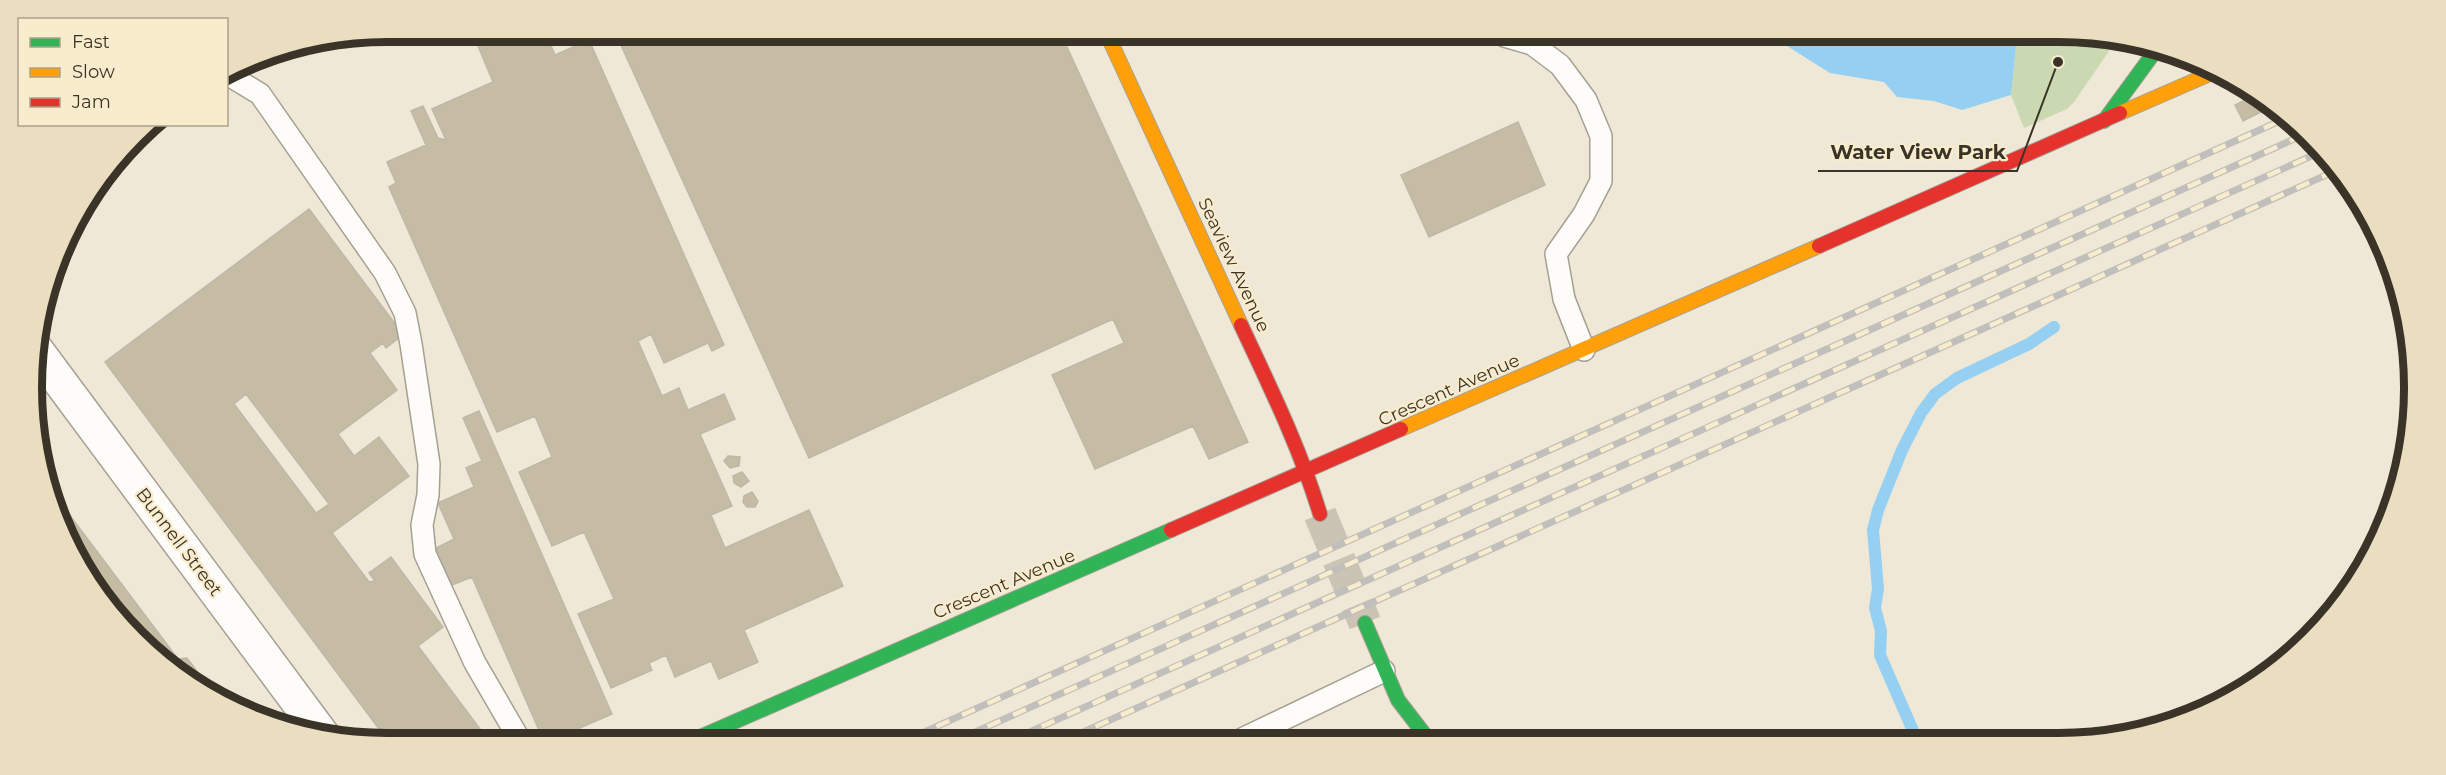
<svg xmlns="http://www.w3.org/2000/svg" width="2446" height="775" viewBox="0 0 2446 775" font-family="Montserrat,sans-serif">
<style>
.green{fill:#cad9b2}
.water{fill:#95d0f2}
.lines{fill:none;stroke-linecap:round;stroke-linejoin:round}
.stream{stroke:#95d0f2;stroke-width:12}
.building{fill:#c6bca3;stroke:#beb8ab;stroke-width:1.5;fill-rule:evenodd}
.secondary-tunnel{stroke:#cbc4b4;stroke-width:33;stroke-dasharray:33 16;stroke-linecap:butt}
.lane-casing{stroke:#a6a094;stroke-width:24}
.street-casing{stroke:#a6a094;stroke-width:36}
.fast-casing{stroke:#a6a094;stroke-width:16}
.slow-casing{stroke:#a6a094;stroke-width:16}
.jam-casing{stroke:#a6a094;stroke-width:16}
.lane{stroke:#fdfcf9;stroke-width:21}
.street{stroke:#fdfcf9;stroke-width:33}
.fast{stroke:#30b455;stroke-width:14}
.slow{stroke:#ff9f0a;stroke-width:14}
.jam{stroke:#e5322d;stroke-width:14}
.rail-casing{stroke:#c1bfbb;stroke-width:7}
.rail{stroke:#f9eccd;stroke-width:4.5;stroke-dasharray:14;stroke-linecap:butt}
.labels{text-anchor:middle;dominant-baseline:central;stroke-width:4.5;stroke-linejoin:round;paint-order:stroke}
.street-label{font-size:18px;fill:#3a3428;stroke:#f9eccd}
.rim{fill:none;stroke:#3a3428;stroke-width:8}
.leader{fill:none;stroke:#3a3428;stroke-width:2}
.callout-dot{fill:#3a3428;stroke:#f9eccd;stroke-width:2}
.callout-label{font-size:20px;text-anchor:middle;font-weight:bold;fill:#3a3428;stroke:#f9eccd;stroke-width:4.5;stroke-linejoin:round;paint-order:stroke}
</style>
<rect width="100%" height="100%" fill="#efe8d7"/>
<!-- green -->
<path class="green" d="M2017 38H2118L2074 102 2067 109 2024 128 2011 95Z"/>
<!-- water -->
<path class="water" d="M1773 37 2017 38 2011 95 1962 110 1934 101 1897 97 1884 82 1830 73Z"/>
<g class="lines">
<!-- stream -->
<path class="stream" d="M1917 740 1880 655 1881 631 1875 608 1878 589 1873 530 1878 510 1902 450 1921 413 1935 394 1957 378 2029 344 2054 327"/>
</g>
<!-- building -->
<path class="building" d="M509 32H545L555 55 589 40 724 345 712 351 708 343 664 363 651 334 638 341 662 396 679 388 688 410 724 394 735 419 700 434 732 506 711 515 725 548 809 510 843 586 744 630 758 662 719 679 711 661 675 677 666 655 649 663 652 670 611 688 578 614 614 599 584 532 552 546 519 472 552 457 535 416 497 432 389 187 396 183 387 162 426 145 411 111 423 106 438 138 446 140 432 109 493 82 478 46Z
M615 32 1061 34 1248 442 1209 459 1193 426 1095 469 1052 375 1124 343 1113 319 809 458Z
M2257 94 2265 110 2243 121 2235 105Z
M1518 122 1545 185 1429 237 1401 175Z
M309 209 399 329V338L386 348 383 343 370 353 397 390 338 434 354 456 379 437 409 476 332 533 369 582 375 581 369 573 391 557 443 627 418 646 486 737H385L105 362ZM246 394 329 504 316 513 234 404Z
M479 411 612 714 559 737H542L472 577 452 585 436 548 454 539 438 503 474 487 466 468 482 461 463 418Z
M728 456 740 457 739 466 730 468 724 461Z
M742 472 749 481 741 487 734 483 733 476Z
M44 481 178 659 187 658 210 688 207 690 189 683 92 586Z
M752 492 758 501 755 507H747L743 502 744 496Z"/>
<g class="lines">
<!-- secondary-tunnel -->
<path class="secondary-tunnel" d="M1320 514 1365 623"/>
<!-- lane casing -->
<g class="lane-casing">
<path id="lane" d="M1504 36 1532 44 1560 65 1586 100 1601 136V181L1584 214 1556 254 1564 299 1584 350
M227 74 260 94 385 273 405 313 411 344 429 464 428 495 422 525 425 554 475 663 518 737
M1242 739 1384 671"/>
</g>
<!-- street casing -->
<g class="street-casing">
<path id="street" d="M35 348 324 737"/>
</g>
<!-- fast casing -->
<g class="fast-casing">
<path id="fast" d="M2104 121 2156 50
M1365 623 1398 700 1428 739
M700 737 1171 530"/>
</g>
<!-- slow casing -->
<g class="slow-casing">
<path id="slow" d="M1107 34 1241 325
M2120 113 2212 73
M1401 429 1819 246"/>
</g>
<!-- jam casing -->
<g class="jam-casing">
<path id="jam" d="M1819 246 2120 113
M1241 325C1270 387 1300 448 1320 514
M1171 530 1401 429"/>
</g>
<!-- lane -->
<use href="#lane" class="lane"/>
<!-- street -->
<use href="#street" class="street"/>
<!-- fast -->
<use href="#fast" class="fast"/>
<!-- slow -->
<use href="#slow" class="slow"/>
<!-- jam -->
<use href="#jam" class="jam"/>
<!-- rail casing -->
<g class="rail-casing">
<path id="rail" d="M911 738 2284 119
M962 738 2301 136
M1016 738 2318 153
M1070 738 2335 171"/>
</g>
<!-- rail -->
<use href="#rail" class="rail"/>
</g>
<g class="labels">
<!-- street labels -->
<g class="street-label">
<text transform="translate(1234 265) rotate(65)">Seaview Avenue</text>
<text transform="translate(1449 390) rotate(-24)">Crescent Avenue</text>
<text transform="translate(179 542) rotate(53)">Bunnell Street</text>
<text transform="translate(1004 584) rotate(-23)">Crescent Avenue</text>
</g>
</g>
<!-- crop -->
<path d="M0 0H2446V775H0ZM387 42H2059A345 345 0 0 1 2404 387V388A345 345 0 0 1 2059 733H387A345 345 0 0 1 42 388V387A345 345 0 0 1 387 42Z" fill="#eaddc0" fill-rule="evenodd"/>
<path class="rim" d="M387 42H2059A345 345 0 0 1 2404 387V388A345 345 0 0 1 2059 733H387A345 345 0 0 1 42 388V387A345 345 0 0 1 387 42Z"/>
<!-- callouts -->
<path class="leader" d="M2058 62L2017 171H1818"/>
<circle class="callout-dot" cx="2058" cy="62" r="6"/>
<g class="callout-label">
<text x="1918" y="159">Water View Park</text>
</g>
<!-- legend -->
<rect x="18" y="18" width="210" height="108" fill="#f9eccd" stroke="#ada28b" stroke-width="1.5"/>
<rect x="30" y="38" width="30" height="9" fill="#30b455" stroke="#ada28b" stroke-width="1.5"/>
<text x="72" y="48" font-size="18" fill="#3a3428">Fast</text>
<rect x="30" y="68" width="30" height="9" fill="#ff9f0a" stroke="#ada28b" stroke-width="1.5"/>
<text x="72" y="78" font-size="18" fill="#3a3428">Slow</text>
<rect x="30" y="98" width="30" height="9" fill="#e5322d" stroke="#ada28b" stroke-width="1.5"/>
<text x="72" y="108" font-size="18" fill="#3a3428">Jam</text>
</svg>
